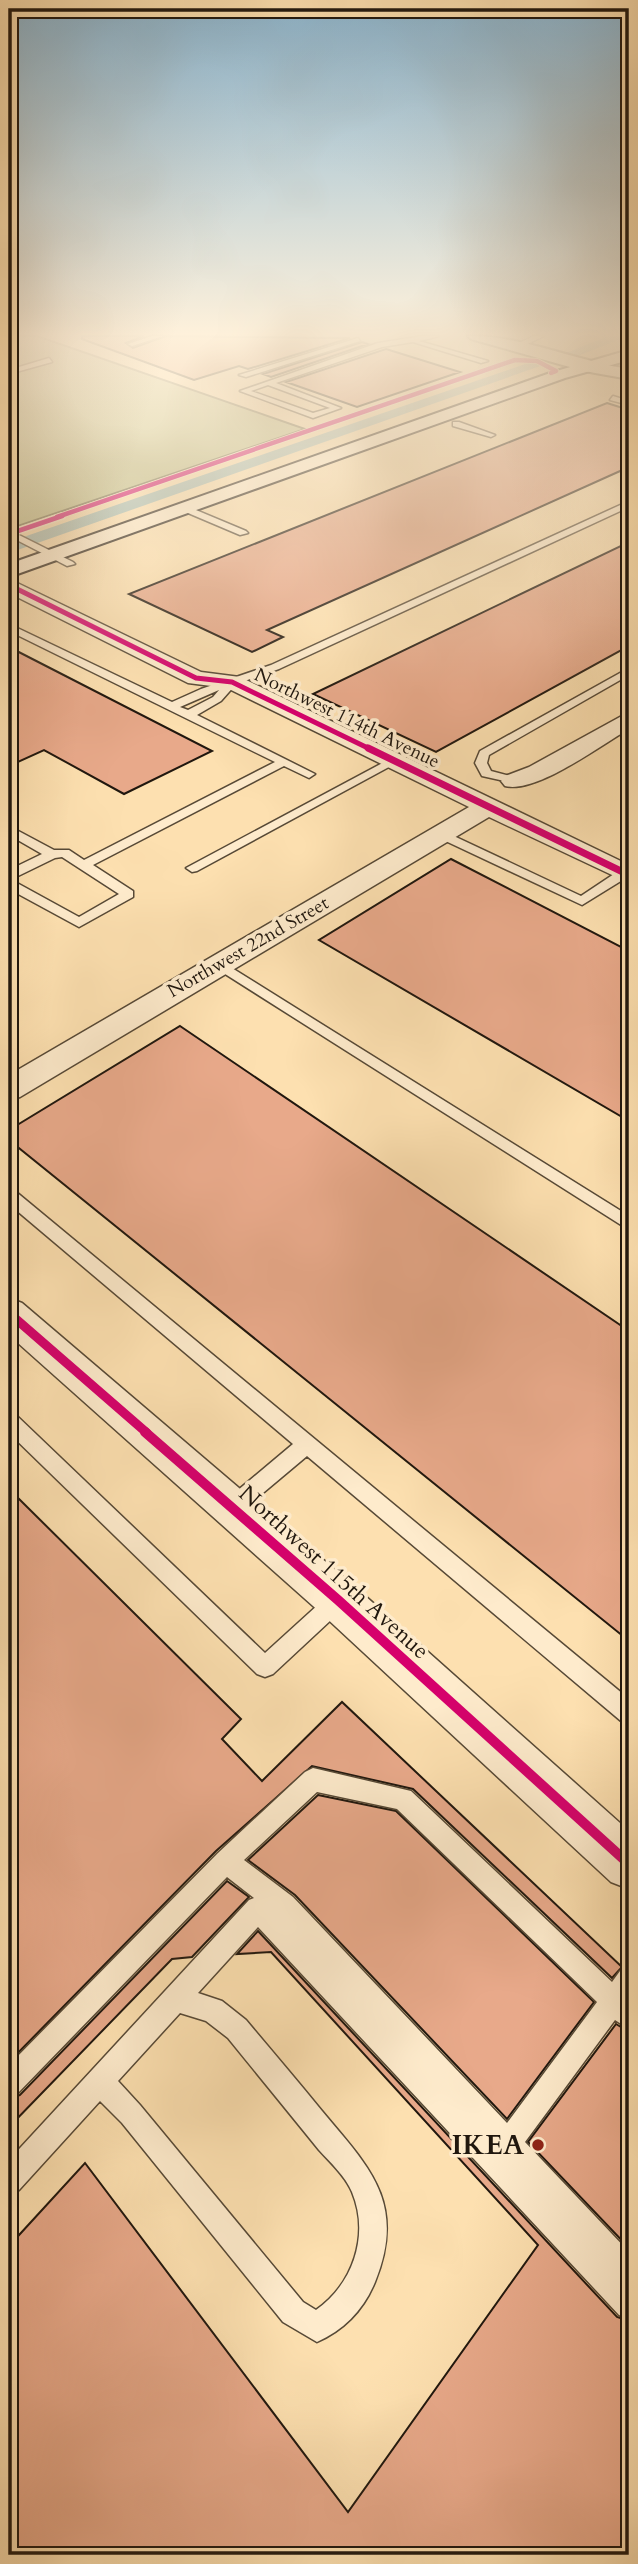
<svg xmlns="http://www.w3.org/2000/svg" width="638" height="2564" viewBox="0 0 638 2564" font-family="Cardo,serif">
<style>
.green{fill:#c0c28b;stroke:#706c4c;stroke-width:2}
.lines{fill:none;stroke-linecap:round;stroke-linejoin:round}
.canal{fill:#a1bbb3;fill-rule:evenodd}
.building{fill:#e8a98a;stroke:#20170e;stroke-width:2}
.service-casing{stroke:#574936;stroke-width:3}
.minor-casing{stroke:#574936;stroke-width:3}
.tertiary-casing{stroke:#574936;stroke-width:4}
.secondary-casing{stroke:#20170e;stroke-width:4}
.service{fill:#feebcc;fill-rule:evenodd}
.minor{fill:#feebcc;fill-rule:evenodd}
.tertiary{fill:#feebcc;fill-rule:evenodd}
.secondary{fill:#feebcc;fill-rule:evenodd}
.cycleway-far4-casing{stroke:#feebcc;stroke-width:6}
.cycleway-far3-casing{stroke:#feebcc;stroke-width:8}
.cycleway-far2-casing{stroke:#feebcc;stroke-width:10}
.cycleway-far1-casing{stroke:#feebcc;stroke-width:13}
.cycleway-casing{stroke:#feebcc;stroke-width:15}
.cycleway-far4{stroke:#d6006c;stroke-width:4.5}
.cycleway-far3{stroke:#d6006c;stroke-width:5}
.cycleway-far2{stroke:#d6006c;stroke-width:7}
.cycleway-far1{stroke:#d6006c;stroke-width:9}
.cycleway{stroke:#d6006c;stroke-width:10}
.poi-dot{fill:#8f2418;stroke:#feebcc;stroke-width:2.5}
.labels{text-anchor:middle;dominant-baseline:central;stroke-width:7;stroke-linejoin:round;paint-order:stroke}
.far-street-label{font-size:19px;fill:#20170e;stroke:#feebcc}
.street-label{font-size:23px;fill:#20170e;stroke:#feebcc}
.near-poi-label{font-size:28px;font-weight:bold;fill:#20170e;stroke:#feebcc;text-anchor:end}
</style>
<rect width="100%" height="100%" fill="#fde0b0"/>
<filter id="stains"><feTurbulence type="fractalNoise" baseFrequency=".00286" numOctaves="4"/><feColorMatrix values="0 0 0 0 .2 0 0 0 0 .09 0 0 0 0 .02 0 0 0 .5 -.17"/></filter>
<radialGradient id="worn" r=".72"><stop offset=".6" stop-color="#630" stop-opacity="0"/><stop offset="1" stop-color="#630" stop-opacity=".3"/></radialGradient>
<!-- green -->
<path class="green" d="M9 336H37L305 429 9 529Z"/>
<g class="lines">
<!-- canal -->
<path class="canal" d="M609 336H628L578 356 566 353Z
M534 361 546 364 9 553V542Z"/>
</g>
<!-- building -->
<path class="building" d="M82 336H144L126 343 133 348 166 336 350 338 248 369 239 366 194 380 82 339Z
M362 342 368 344 271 377 263 374Z
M386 349 460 372 357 407 286 382Z
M607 403 629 410V467L267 630 283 637 252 652 129 594Z
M629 542V646L436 752 313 694Z
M9 647 212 751 124 794 44 750 9 766Z
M451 859 629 951V1121L319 940Z
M180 1026 629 1331V1641L9 1140V1130Z
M9 1489 241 1719 222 1739 262 1781 342 1702 622 1967 612 1978 413 1789 312 1766 216 1851 9 2062Z
M318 1795 396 1811 594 2002 507 2119 295 1895 248 1860Z
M227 1881 249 1897 192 1957 172 1959 9 2127V2100L20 2095Z
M258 1931 617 2317 629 2321V2555H9V2246L85 2163 348 2512 538 2245 271 1952 237 1954Z
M616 2024 629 2032V2248L528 2142Z"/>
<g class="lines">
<!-- service casing -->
<g class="service-casing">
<path id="service" d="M152 336H163L132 346 128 344Z
M423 336H439L419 341 488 361 481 363 413 342 382 347 276 383 341 408 313 418 240 391 378 343ZM268 385 330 408 313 413 251 391Z
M534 336H544L517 349 510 347Z
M358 338 360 341 246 377 239 375Z
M49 358 52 362 9 374V370Z
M613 396 629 401V405L610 400Z
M453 422H459L495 435 491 437 453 426Z
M629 501V507L279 669 236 684 221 701 197 715 315 774 309 778 284 766 93 865 133 891V897L79 927 9 889V870L42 854 9 835V826L54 850H69L84 860 275 762 9 631V624L172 702 201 689 271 665ZM219 690 213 697 188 710 180 707ZM62 857 119 894 79 917 17 883 16 877 55 858Z
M184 505 246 531 248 533 240 535 181 510Z
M9 530 73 562 75 564 67 566 9 536Z
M629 668V675L489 755 487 763 491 771 518 778V784L482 776 475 763 480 751Z
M390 759 400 761 197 871 192 872 186 868Z
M441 830 581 896 620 870H629V876L582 905 437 837 435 834Z
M219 960 629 1216V1230L214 967V961Z
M9 1189 15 1191 629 1699V1724L621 1721 307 1456 239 1513 232 1516 225 1513 222 1507 225 1501 293 1444 9 1204Z
M9 1413 16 1415 265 1653 331 1593 338 1590 345 1593 349 1600 345 1607 273 1674 265 1677 257 1674 9 1433Z
M313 1768 411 1791 612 1982 620 1971 629 1967V2029L615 2020 525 2142 629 2252V2319L619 2315 258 1927 198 1993 222 2001 246 2020C271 2050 297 2080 322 2111 369 2167 407 2203 375 2282 364 2309 344 2330 317 2342L283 2322 122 2123 100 2101 19 2190 9 2194V2160L249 1900 254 1898 227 1877 18 2093 9 2097V2065L218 1853 305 1772ZM317 1792 397 1809 597 2002 507 2123 293 1897 244 1860ZM180 2013 206 2021 228 2038C258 2075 289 2113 319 2150 330 2162 346 2177 352 2192 370 2235 353 2284 316 2310L303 2302 140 2105 118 2081Z"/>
</g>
<!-- minor casing -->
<g class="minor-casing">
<path id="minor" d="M9 579 201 672 240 677 629 865V883L489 817 20 1097 9 1100V1075L469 807 227 688 188 683 9 593Z
M629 712V729C601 745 536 794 505 786L501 781 505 776 529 767Z
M9 1298 22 1303 354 1586 629 1831V1889L611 1882 322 1614 9 1335Z"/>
</g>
<!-- tertiary casing -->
<g class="tertiary-casing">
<path id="tertiary" d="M468 336C520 335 577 361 629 369V379L584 371 471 339Z"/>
</g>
<!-- secondary casing -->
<g class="secondary-casing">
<path id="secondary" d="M629 350V360L565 378 9 577V564L553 372Z"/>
</g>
<!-- service -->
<use href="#service" class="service"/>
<!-- minor -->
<use href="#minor" class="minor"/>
<!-- tertiary -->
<use href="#tertiary" class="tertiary"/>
<!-- secondary -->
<use href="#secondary" class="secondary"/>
<!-- cycleway-far4 casing -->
<g class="cycleway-far4-casing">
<path id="cycleway-far4" d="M57 517 515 360 537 361 556 371 551 373"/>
</g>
<!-- cycleway-far3 casing -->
<g class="cycleway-far3-casing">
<path id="cycleway-far3" d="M9 534 62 516
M9 585 196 678 232 682 372 750"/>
</g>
<!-- cycleway-far2 casing -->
<g class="cycleway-far2-casing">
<path id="cycleway-far2" d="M368 748 629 875"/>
</g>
<!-- cycleway-far1 casing -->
<g class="cycleway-far1-casing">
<path id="cycleway-far1" d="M9 1313 147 1433"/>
</g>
<!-- cycleway casing -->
<g class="cycleway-casing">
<path id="cycleway" d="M145 1432 338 1600 629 1864"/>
</g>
<!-- cycleway-far4 -->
<use href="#cycleway-far4" class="cycleway-far4"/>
<!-- cycleway-far3 -->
<use href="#cycleway-far3" class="cycleway-far3"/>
<!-- cycleway-far2 -->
<use href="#cycleway-far2" class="cycleway-far2"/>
<!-- cycleway-far1 -->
<use href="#cycleway-far1" class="cycleway-far1"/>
<!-- cycleway -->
<use href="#cycleway" class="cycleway"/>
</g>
<!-- sky -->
<linearGradient id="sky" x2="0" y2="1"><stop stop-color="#8bb7d3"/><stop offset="0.48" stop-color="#fef1db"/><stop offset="1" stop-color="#fef1db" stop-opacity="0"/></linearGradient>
<rect width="638" height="695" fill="url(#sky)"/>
<!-- markers -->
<circle class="poi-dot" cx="538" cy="2145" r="7"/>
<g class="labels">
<!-- far-street labels -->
<g class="far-street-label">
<text transform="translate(347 718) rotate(26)">Northwest 114th Avenue</text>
<text transform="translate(248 947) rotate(-30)">Northwest 22nd Street</text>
</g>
<!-- street labels -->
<g class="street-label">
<text transform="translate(334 1572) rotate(42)">Northwest 115th Avenue</text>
</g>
<!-- near-poi labels -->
<g class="near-poi-label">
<text x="524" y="2145">IKEA</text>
</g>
</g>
<!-- margin -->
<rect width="638" height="2564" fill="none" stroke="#fde0b0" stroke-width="35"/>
<rect x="10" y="10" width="617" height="2543" fill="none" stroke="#20170e" stroke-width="3.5"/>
<rect x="18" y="18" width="603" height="2529" fill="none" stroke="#20170e" stroke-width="2"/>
<rect width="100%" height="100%" filter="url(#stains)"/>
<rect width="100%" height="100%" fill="url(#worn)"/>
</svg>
